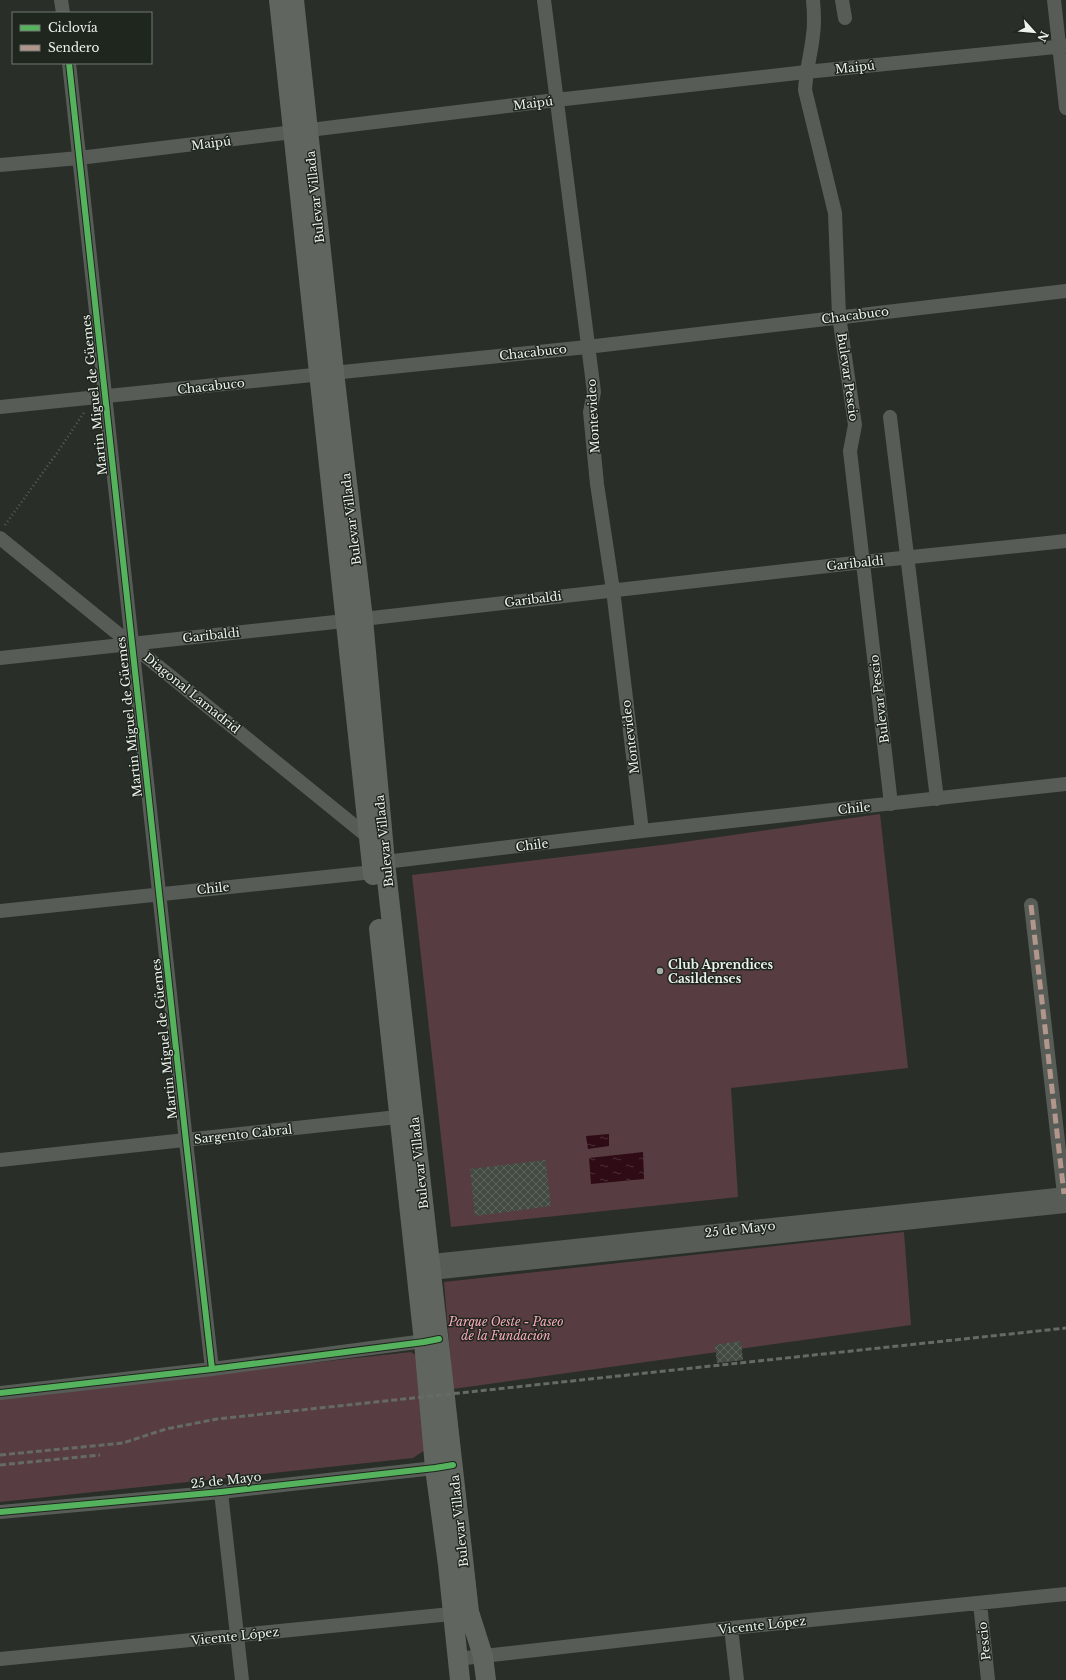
<svg xmlns="http://www.w3.org/2000/svg" width="1066" height="1680" viewBox="0 0 1066 1680" font-family="'Libre Baskerville',serif">
<style>
.green{fill:#573d41}
.water{fill:url(#water-ripples)}
.building{fill:url(#building-cross-hatch)}
.lines{fill:none;stroke-linecap:round;stroke-linejoin:round}
.path{stroke:#5a5e5a;stroke-width:2.5;stroke-dasharray:1 3;stroke-linecap:butt}
.minor{stroke:#575c56;stroke-width:14}
.secondary{stroke:#60665f;stroke-width:20}
.rail{stroke:#656a64;stroke-width:3;stroke-dasharray:6 3;stroke-linecap:butt}
.quiet{stroke:#b2968c;stroke-width:5;stroke-dasharray:10 5;stroke-linecap:butt}
.cycleway-casing{stroke:#1e261e;stroke-width:8}
.cycleway{stroke:#56b35d;stroke-width:6}
.poi-dot{fill:#a8ada8;stroke:#1e261e;stroke-width:1.5}
.labels{text-anchor:middle;dominant-baseline:central;stroke-width:3;stroke-linejoin:round;paint-order:stroke}
.street-label{font-size:12px;fill:#edf2ec;stroke:#1e261e}
.poi-label{font-size:12px;font-weight:bold;fill:#edf2ec;stroke:#1e261e;text-anchor:start}
.park-label{font-size:12px;font-style:italic;fill:#faa9ba;stroke:#1e261e}
</style>
<defs>
<pattern id="water-ripples" width="26" height="14" patternUnits="userSpaceOnUse"><rect width="26" height="14" fill="#2e0b15"/><path d="M2 4q2-2 4 0t4 0M15 11q2-2 4 0t4 0" fill="none" stroke="#4d2f37"/></pattern>
<pattern id="building-cross-hatch" width="8" height="8" patternUnits="userSpaceOnUse"><rect width="8" height="8" fill="#424a41"/><path d="M0 0l8 8M0 8l8-8" fill="none" stroke="#5e655d"/></pattern>
</defs>
<rect width="100%" height="100%" fill="#292e29"/>
<!-- green -->
<path class="green" d="M880 814 908 1068 731 1088 738 1197 451 1227 412 875 670 844Z
M904 1232 911 1325 453 1389 444 1282Z
M411 1352 417 1356 425 1450 413 1458 0 1502V1397Z"/>
<!-- water -->
<path class="water" d="M609 1134V1146L588 1149 586 1136Z
M643 1152 644 1179 591 1184 589 1158Z"/>
<!-- building -->
<path class="building" d="M545 1160 551 1206 475 1216 470 1169Z
M741 1341 743 1360 717 1363 715 1345Z"/>
<g class="lines">
<!-- path -->
<path class="path" d="M5 525 57 453 85 411"/>
<!-- minor -->
<path class="minor" d="M61 0 63 13
M544 0 594 392 590 412 597 484 613 590 642 831
M813 0C814 12 815 23 813 35 811 54 806 70 805 90L835 213 839 316 855 425 850 451 891 804
M842 0 845 18
M1054 0 1066 108
M69 63 186 1141 212 1369
M0 165 79 158 556 100 806 72 1066 46
M0 407 587 347 1066 291
M890 417 937 799
M0 538 372 840
M0 658 363 619 863 562 1066 541
M1031 905 1064 1194
M0 911 373 872 385 862 642 831 1066 784
M0 1160 407 1116
M422 1262 1066 1194
M422 1274 1066 1206
M0 1393 212 1369 432 1340
M221 1492 242 1680
M0 1512 221 1492 443 1467
M980 1603 988 1680
M731 1628 737 1680
M0 1659 461 1613
M457 1659 731 1628 1066 1594"/>
<!-- secondary -->
<path class="secondary" d="M279 0 373 875
M294 0 334 372 363 619 385 862 469 1612 483 1656 486 1680
M379 929 424 1342 435 1468 448 1565 460 1680"/>
<!-- rail -->
<path class="rail" d="M0 1455 123 1443 166 1429 217 1419 1066 1328
M0 1465 100 1455"/>
<!-- quiet -->
<path class="quiet" d="M1031 905 1064 1194"/>
<!-- cycleway casing -->
<g class="cycleway-casing">
<path id="cycleway" d="M69 63 186 1141 212 1369
M0 1393 212 1369 424 1342 439 1339
M0 1512 221 1492 435 1468 453 1465"/>
</g>
<!-- cycleway -->
<use href="#cycleway" class="cycleway"/>
</g>
<!-- markers -->
<circle class="poi-dot" cx="660" cy="971" r="4"/>
<g class="labels">
<!-- street labels -->
<g class="street-label">
<text transform="translate(855 67) rotate(-6)">Maipú</text>
<text transform="translate(533 103) rotate(-7)">Maipú</text>
<text transform="translate(211 143) rotate(-7)">Maipú</text>
<text transform="translate(315 197) rotate(-96)">Bulevar Villada</text>
<text transform="translate(855 315) rotate(-7)">Chacabuco</text>
<text transform="translate(533 352) rotate(-6)">Chacabuco</text>
<text transform="translate(848 377) rotate(82)">Bulevar Pescio</text>
<text transform="translate(211 386) rotate(-6)">Chacabuco</text>
<text transform="translate(94 395) rotate(-96)">Martin Miguel de Güemes</text>
<text transform="translate(593 416) rotate(-93)">Montevideo</text>
<text transform="translate(351 519) rotate(-97)">Bulevar Villada</text>
<text transform="translate(855 563) rotate(-6)">Garibaldi</text>
<text transform="translate(533 599) rotate(-7)">Garibaldi</text>
<text transform="translate(211 635) rotate(-6)">Garibaldi</text>
<text transform="translate(192 693) rotate(39)">Diagonal Lamadrid</text>
<text transform="translate(879 699) rotate(-97)">Bulevar Pescio</text>
<text transform="translate(129 717) rotate(-96)">Martin Miguel de Güemes</text>
<text transform="translate(630 737) rotate(-97)">Montevideo</text>
<text transform="translate(854 808) rotate(-6)">Chile</text>
<text transform="translate(384 841) rotate(-96)">Bulevar Villada</text>
<text transform="translate(532 845) rotate(-7)">Chile</text>
<text transform="translate(213 888) rotate(-6)">Chile</text>
<text transform="translate(164 1039) rotate(-96)">Martin Miguel de Güemes</text>
<text transform="translate(243 1134) rotate(-6)">Sargento Cabral</text>
<text transform="translate(419 1163) rotate(-96)">Bulevar Villada</text>
<text transform="translate(740 1229) rotate(-6)">25 de Mayo</text>
<text transform="translate(226 1480) rotate(-6)">25 de Mayo</text>
<text transform="translate(459 1521) rotate(-96)">Bulevar Villada</text>
<text transform="translate(762 1625) rotate(-6)">Vicente López</text>
<text transform="translate(235 1636) rotate(-6)">Vicente López</text>
<text transform="translate(984 1641) rotate(-96)">Pescio</text>
</g>
<!-- poi labels -->
<g class="poi-label">
<text x="668" y="964">Club Aprendices<tspan x="668" dy="14">Casildenses</tspan></text>
</g>
<!-- park labels -->
<g class="park-label">
<text x="506" y="1321">Parque Oeste - Paseo<tspan x="506" dy="14">de la Fundación</tspan></text>
</g>
</g>
<!-- legend -->
<rect x="12" y="12" width="140" height="52" fill="#1e261e" stroke="#717870"/>
<rect x="20" y="25" width="20" height="6" fill="#56b35d" stroke="#717870"/>
<text x="48" y="32" font-size="12" fill="#edf2ec">Ciclovía</text>
<rect x="20" y="45" width="20" height="6" fill="#b2968c" stroke="#717870"/>
<text x="48" y="52" font-size="12" fill="#edf2ec">Sendero</text>
<!-- north arrow -->
<g transform="translate(1034 32) rotate(117)" stroke="#1e261e" stroke-width="3" paint-order="stroke">
<path d="M0-3L7 15L0 10L-7 15Z" fill="#edf2ec"/>
<text y="-6" font-size="11" font-weight="bold" text-anchor="middle" fill="#edf2ec">N</text>
</g>
</svg>
